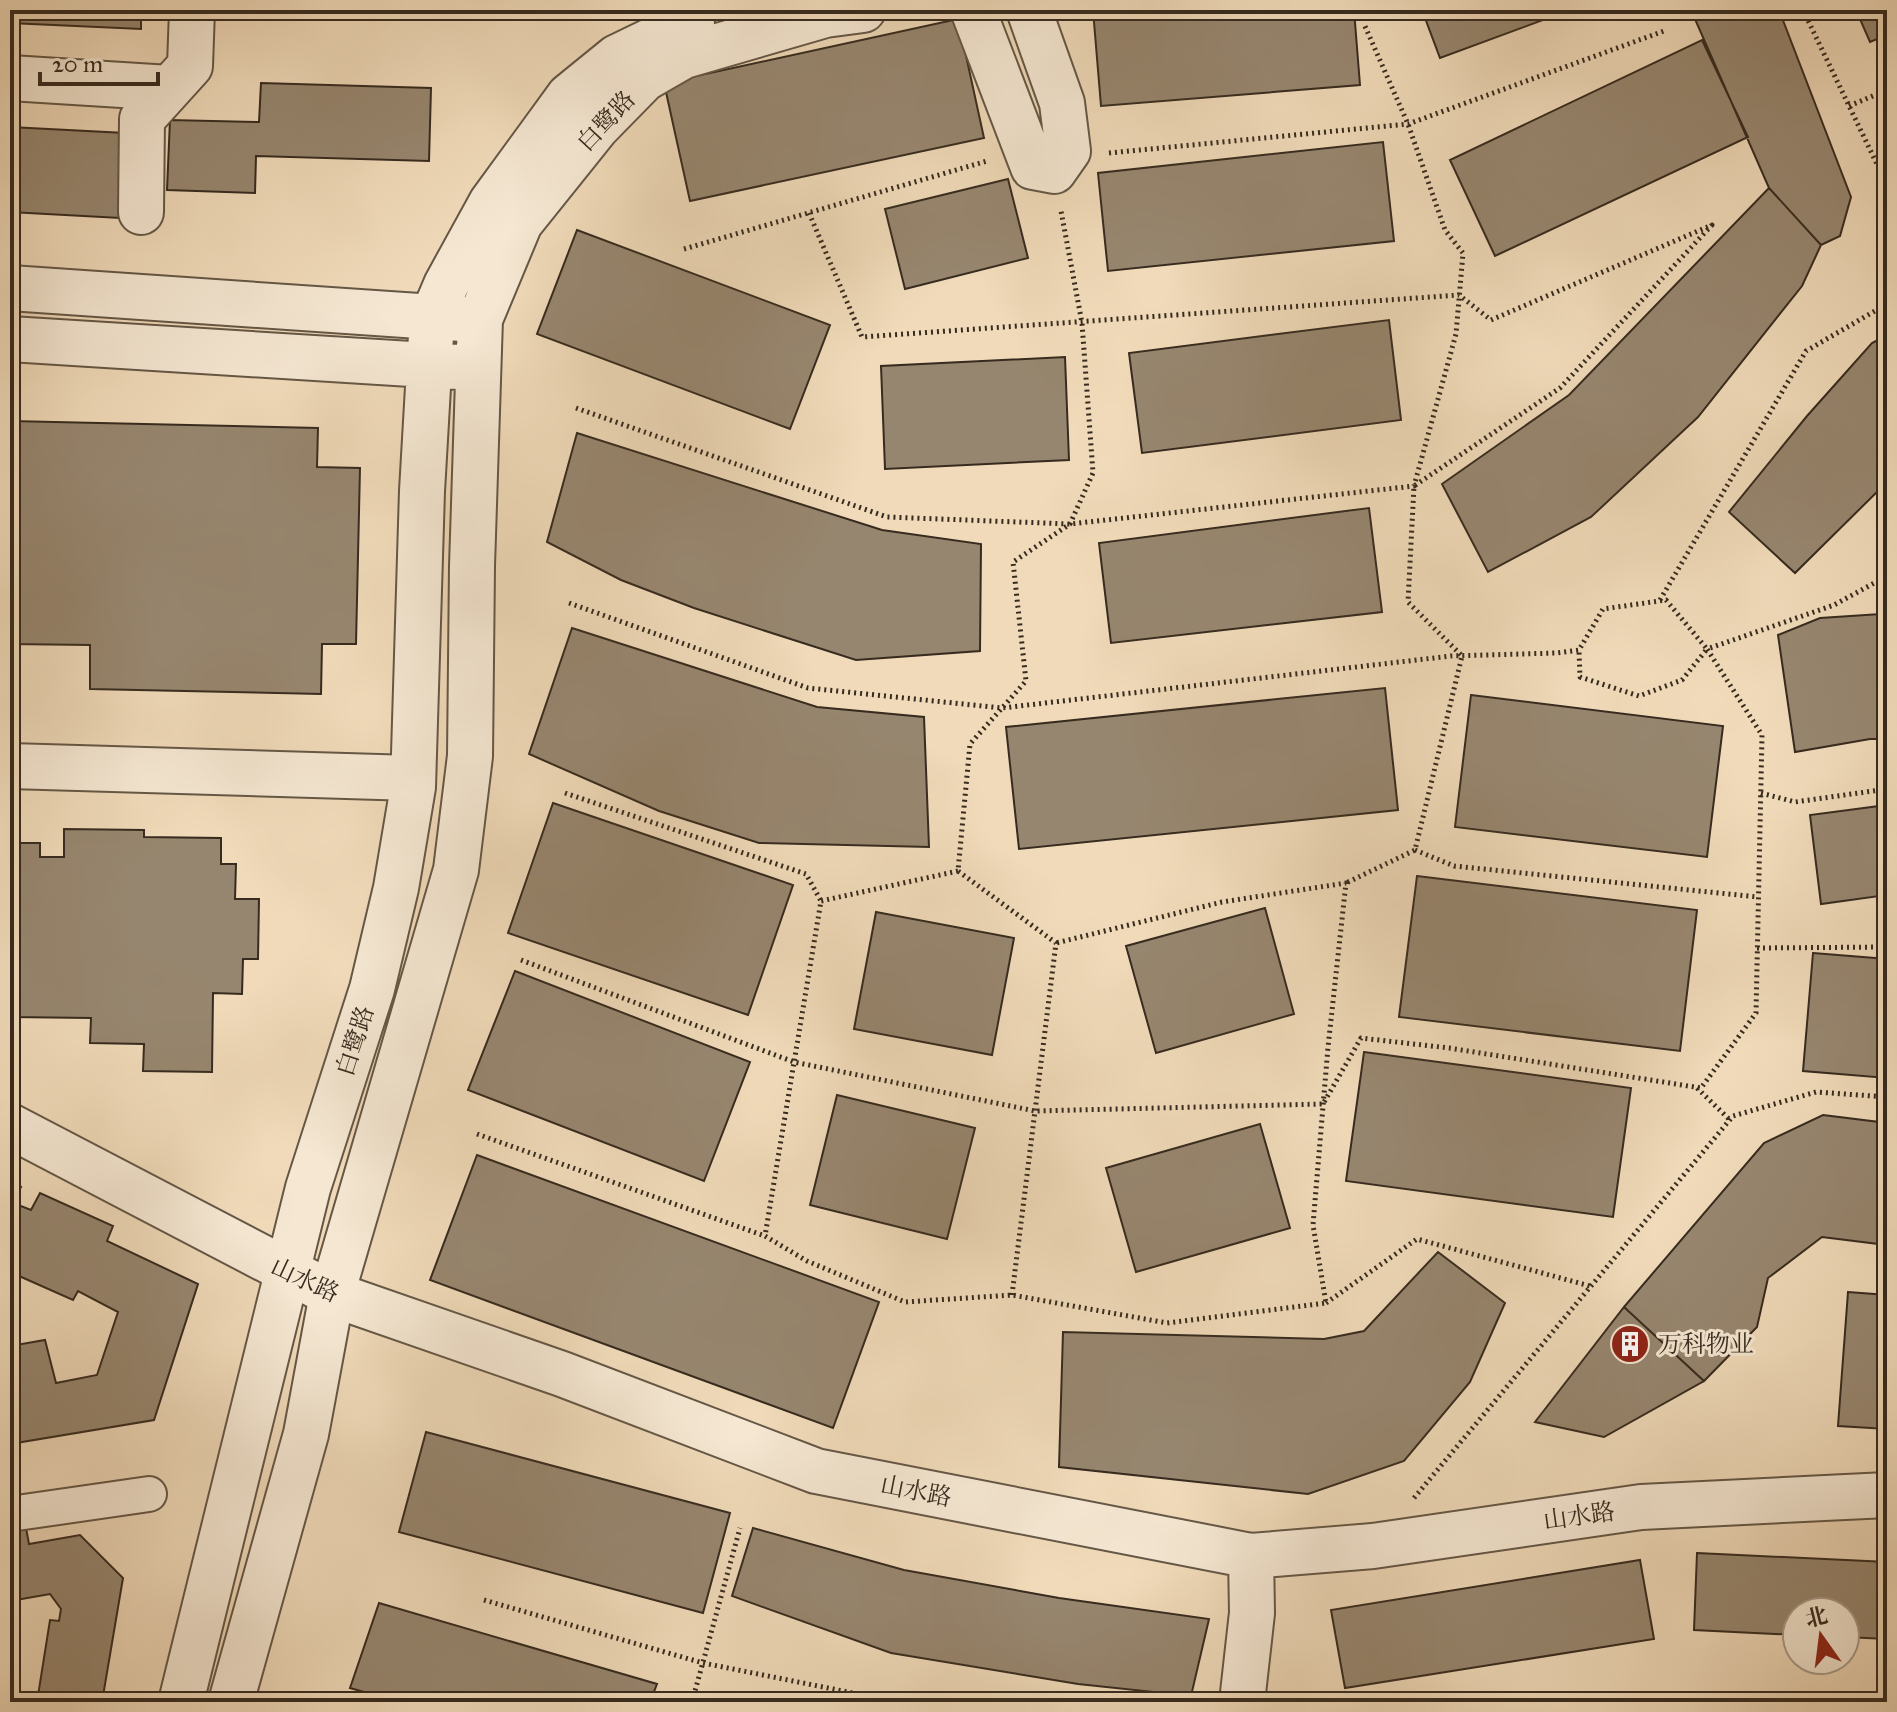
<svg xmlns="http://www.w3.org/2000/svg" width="1897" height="1712" viewBox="0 0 1897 1712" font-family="'IM FELL Great Primer','Noto Serif SC',serif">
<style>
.building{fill:#97866f;stroke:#372b1f;stroke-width:2}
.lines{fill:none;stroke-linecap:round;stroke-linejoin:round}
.pedestrian-casing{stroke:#655746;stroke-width:38}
.minor-casing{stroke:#655746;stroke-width:48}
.tertiary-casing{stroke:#655746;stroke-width:48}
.path{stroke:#372b1f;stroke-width:5;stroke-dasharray:2 4;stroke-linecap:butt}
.pedestrian{stroke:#f5e7d2;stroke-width:34}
.minor{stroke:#f5e7d2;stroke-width:44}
.tertiary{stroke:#f5e7d2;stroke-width:44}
.labels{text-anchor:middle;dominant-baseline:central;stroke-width:6;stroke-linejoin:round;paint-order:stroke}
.street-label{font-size:24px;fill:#372b1f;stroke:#f5e7d2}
.poi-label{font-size:24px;fill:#372b1f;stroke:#f5e7d2;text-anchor:start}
</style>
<rect width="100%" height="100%" fill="#f0dab9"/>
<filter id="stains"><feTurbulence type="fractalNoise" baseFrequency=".0025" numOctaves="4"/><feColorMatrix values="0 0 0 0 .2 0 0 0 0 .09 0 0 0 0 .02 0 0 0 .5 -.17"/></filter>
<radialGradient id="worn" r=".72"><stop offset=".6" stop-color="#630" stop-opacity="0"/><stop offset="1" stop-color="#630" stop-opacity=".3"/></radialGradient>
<!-- building -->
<path class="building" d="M10 10H141V29L10 23Z
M1093 10H1354L1360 85 1101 106Z
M1422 10H1570L1440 58Z
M1691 10H1779L1851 197 1840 236 1821 245 1769 188Z
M1856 10H1887V35L1870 42Z
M958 19 984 138 690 201 664 83Z
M1702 40 1748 137 1495 256 1450 160Z
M261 83 431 88 429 161 256 156 255 193 167 190 170 120 259 122Z
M10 127 125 133 120 218 10 212Z
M1383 142 1394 241 1108 271 1098 173Z
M1008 179 1028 258 905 289 885 209Z
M1769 188 1821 245 1802 286 1698 417 1591 517 1488 572 1442 484 1569 395Z
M577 230 830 325 790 429 537 334Z
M1389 320 1401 420 1142 453 1129 353Z
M1887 335V482L1795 573 1729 512 1807 416 1872 343Z
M1065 357 1069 460 885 469 881 366Z
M10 421 318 428 317 467 360 468 356 644H322L321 694 90 689V645L10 644Z
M577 433 882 530 981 544 980 651 856 660 694 608 621 580 547 542Z
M1369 508 1382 612 1111 643 1099 543Z
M1881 614H1887V739H1870L1795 752 1778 635 1820 618Z
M572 628 817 707 924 717 929 847 759 843 659 811 529 754Z
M1385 688 1398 810 1019 849 1006 727Z
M1471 695 1723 726 1707 857 1455 827Z
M553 803 793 885 748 1015 508 933Z
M1887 805V895L1821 904 1810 815Z
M64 829 144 830V837L221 838V864H236L235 899H259L258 959H243L242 994 213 993 212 1072 143 1071 144 1044 90 1043 91 1018 10 1017V843H40V857H64Z
M1417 876 1697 910 1680 1051 1399 1017Z
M1265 908 1294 1014 1156 1053 1126 946Z
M876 912 1014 938 992 1055 854 1029Z
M1813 953 1887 959V1078L1803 1071Z
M515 971 750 1062 704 1181 468 1090Z
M1364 1052 1631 1088 1613 1217 1346 1181Z
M837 1095 975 1128 947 1239 810 1205Z
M1823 1115 1887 1123V1245L1822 1237 1768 1278 1757 1327 1704 1381 1624 1307 1764 1143Z
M1260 1124 1290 1228 1136 1272 1106 1168Z
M477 1155 879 1302 833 1428 430 1280Z
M10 1181 21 1187 13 1203 31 1210 40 1193 113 1226 107 1241 198 1284 154 1420 10 1444V1346L45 1340 56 1383 97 1375 118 1312 78 1291 73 1300 10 1272Z
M1438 1252 1505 1303 1470 1382 1404 1461 1308 1494 1059 1467 1063 1332 1324 1339 1364 1331Z
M1848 1292 1887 1295V1429L1838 1426Z
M1624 1307 1704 1381 1604 1437 1535 1422Z
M426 1432 730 1513 703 1613 399 1532Z
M26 1528 29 1544 80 1535 123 1578 102 1702H37L50 1620 59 1621 61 1609 50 1594 10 1601V1531Z
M753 1528 904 1570 1059 1598 1209 1619 1191 1696 1078 1684 891 1653 732 1596Z
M1697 1553 1887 1562V1639L1845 1637V1612H1797V1635L1694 1630Z
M1640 1560 1654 1639 1345 1688 1331 1610Z
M379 1603 657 1684 650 1702H399L350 1688Z"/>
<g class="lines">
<!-- pedestrian casing -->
<g class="pedestrian-casing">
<path id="pedestrian" d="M10 1514 149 1494"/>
</g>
<!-- minor casing -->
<g class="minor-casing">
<path id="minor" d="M973 10 1033 167 1054 171 1068 151 1062 103 1029 10
M10 78 170 88
M141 212 142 119 190 66 192 10
M10 766 413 778
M10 1126 332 1294 562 1374 816 1471 1251 1556 1373 1546 1641 1507 1887 1495
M1242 1702 1252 1613 1251 1556"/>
</g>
<!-- tertiary casing -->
<g class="tertiary-casing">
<path id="tertiary" d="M10 288 463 319
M10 339 459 367
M181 1702 308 1188 372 989 396 888 413 787 422 491 432 318 446 285 491 203 569 96 617 57 677 28 692 24
M231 1702 306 1434 332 1294 456 870 470 756 472 566 480 319 520 223 597 127 644 79 684 56 825 15 863 10"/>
</g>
<!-- path -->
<path class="path" d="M1803 10 1887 185
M1849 106 1887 90
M1109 153 1408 124 1664 31
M809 213 862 337 1459 295 1491 320 1712 225 1560 388 1414 486 1408 602 1462 656 1415 850 1346 883
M684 249 987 161
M576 408 887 517 1070 524 1414 486 1456 334 1463 253 1445 230 1408 124 1364 24
M1660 600 1806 351 1887 304
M569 603 808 688 1002 708 1451 656 1556 653 1579 650 1603 609 1666 600 1707 649 1682 680 1639 696 1580 677 1579 650
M565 793 806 874 821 901
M1761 793 1795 802 1887 789
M1415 850 1454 866 1758 897
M958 871 821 901 765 1236 807 1261 905 1302 1012 1295 1167 1323 1326 1303 1313 1225 1328 1047 1346 883 1222 902 1056 943
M1757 948 1887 947
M521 960 794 1062 1035 1111 1323 1104 1361 1038 1449 1048 1701 1088 1756 1013 1762 735 1707 649 1834 605 1887 576
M1697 1088 1730 1120
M477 1134 765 1236
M1012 1295 1056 943 958 871 970 744 1026 681 1013 562 1070 524 1093 473 1082 323 1061 211
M1326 1303 1417 1239 1590 1286
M1414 1498 1733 1116 1816 1092 1887 1097
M484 1600 703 1663 898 1702
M692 1702 740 1528"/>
<!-- pedestrian -->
<use href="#pedestrian" class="pedestrian"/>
<!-- minor -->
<use href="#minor" class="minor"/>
<!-- tertiary -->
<use href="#tertiary" class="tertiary"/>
</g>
<!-- icons -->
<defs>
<g id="building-disc" transform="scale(2)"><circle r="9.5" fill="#8f2418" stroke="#f5e7d2"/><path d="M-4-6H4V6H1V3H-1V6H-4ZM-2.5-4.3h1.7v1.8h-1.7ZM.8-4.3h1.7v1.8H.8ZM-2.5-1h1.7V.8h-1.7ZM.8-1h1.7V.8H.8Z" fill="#fff"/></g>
</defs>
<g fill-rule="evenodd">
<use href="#building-disc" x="1630" y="1344"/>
</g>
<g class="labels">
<!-- street labels -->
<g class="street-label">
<text transform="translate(606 121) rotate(-47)">白鹭路</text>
<text transform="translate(355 1041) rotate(-72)">白鹭路</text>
<text transform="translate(305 1280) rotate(25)">山水路</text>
<text transform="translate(916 1491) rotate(11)">山水路</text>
<text transform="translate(1579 1516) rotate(-8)">山水路</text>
</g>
<!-- poi labels -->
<g class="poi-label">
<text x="1658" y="1344">万科物业</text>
</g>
</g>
<!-- margin -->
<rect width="1897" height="1712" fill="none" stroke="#f0dab9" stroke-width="40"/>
<rect x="12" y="12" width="1873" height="1688" fill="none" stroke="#372b1f" stroke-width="4"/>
<rect x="20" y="20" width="1857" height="1672" fill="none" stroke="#372b1f" stroke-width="2"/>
<!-- north arrow -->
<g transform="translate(1821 1636) rotate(346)"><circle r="38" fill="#f5e7d2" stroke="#a99c8a" stroke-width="2"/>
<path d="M0-6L14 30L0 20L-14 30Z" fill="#8f2418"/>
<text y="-12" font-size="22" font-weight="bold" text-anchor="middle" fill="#372b1f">北</text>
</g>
<!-- scale -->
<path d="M40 72v12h118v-12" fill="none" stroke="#372b1f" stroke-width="4"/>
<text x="52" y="72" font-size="24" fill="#372b1f" stroke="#f5e7d2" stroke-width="6" paint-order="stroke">20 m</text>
<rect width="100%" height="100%" filter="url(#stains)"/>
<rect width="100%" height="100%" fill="url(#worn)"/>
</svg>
